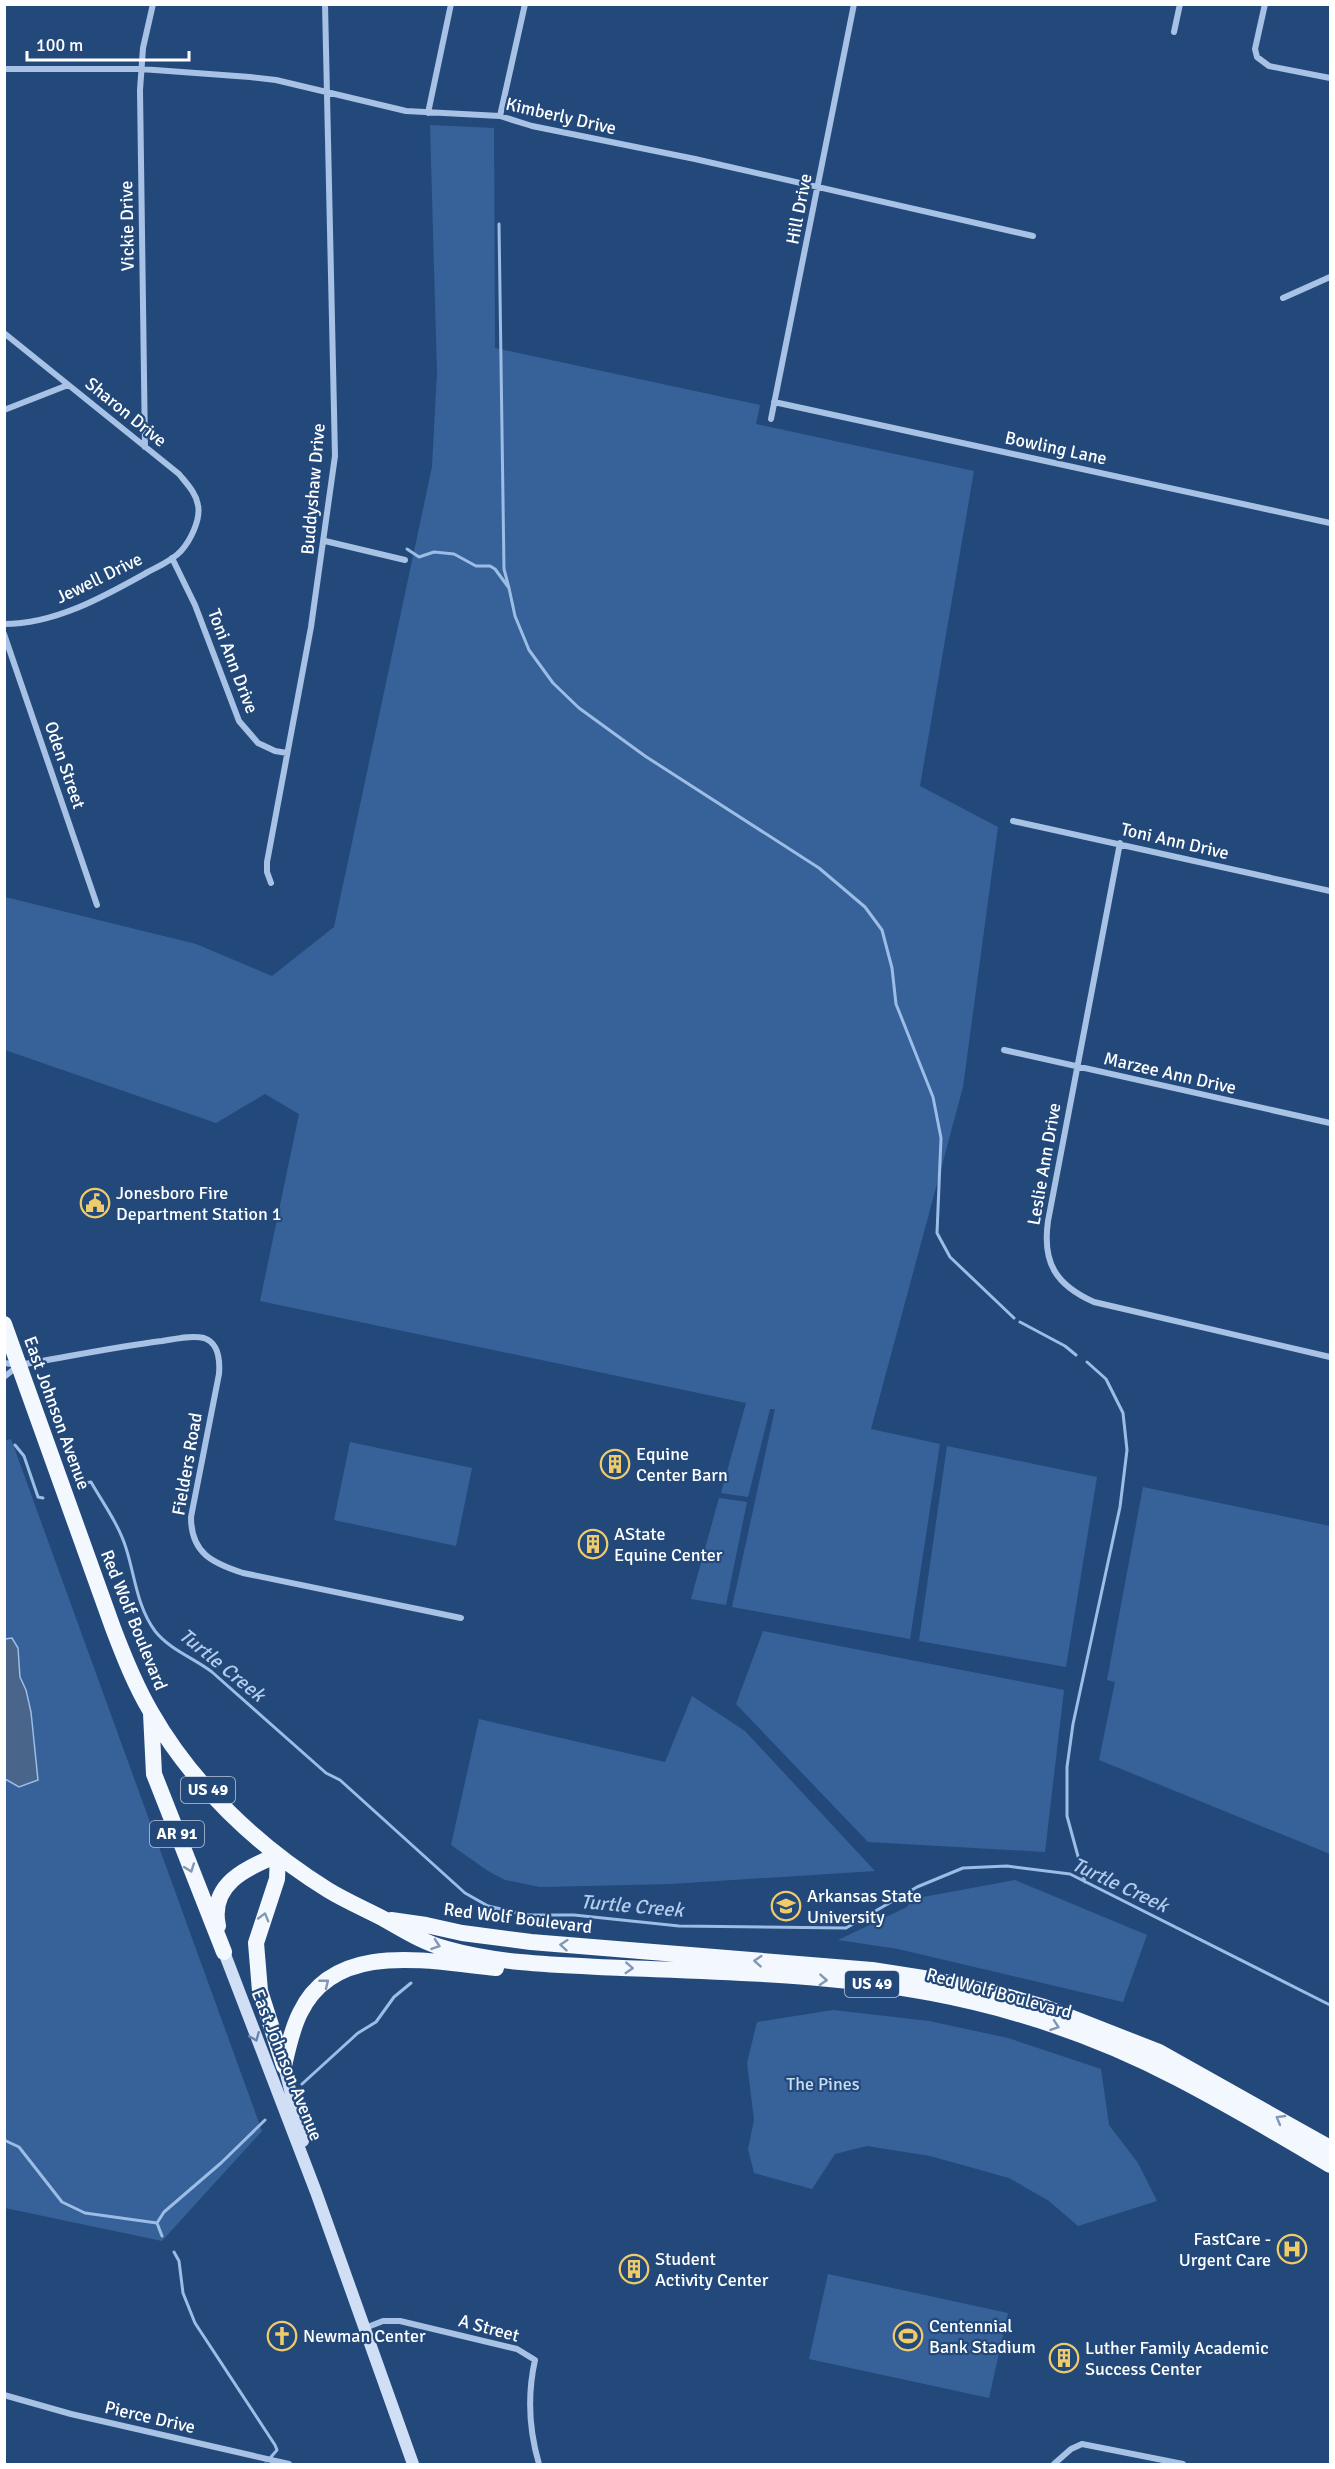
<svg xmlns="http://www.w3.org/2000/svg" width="1335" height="2469" viewBox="0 0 1335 2469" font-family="Signika,sans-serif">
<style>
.green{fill:#376299}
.water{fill:#49658a;stroke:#9bbde6;stroke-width:1.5}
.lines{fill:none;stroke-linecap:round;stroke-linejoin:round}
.stream{stroke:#9bbde6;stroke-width:3}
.minor{stroke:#a7c2e5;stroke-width:6}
.secondary{stroke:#d0dff5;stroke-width:12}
.trunk{stroke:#f3f7fe;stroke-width:16}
.oneway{stroke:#8197b6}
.oneway2{stroke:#6885ac}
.labels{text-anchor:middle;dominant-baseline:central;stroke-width:4.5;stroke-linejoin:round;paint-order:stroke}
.shield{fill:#23497b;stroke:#bdc8d7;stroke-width:1.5}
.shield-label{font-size:16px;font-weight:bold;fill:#fff}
.street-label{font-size:18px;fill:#fff;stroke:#23497b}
.poi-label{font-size:18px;fill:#fff;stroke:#23497b;text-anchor:start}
.park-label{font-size:18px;fill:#cadcf4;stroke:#23497b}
.water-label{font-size:20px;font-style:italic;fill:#b2cced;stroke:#23497b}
</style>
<rect width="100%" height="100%" fill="#23497b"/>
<!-- green -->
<path class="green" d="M430 125 494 128 495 348 760 405 756 424 974 471 920 786 998 827 963 1087 871 1429 940 1444 910 1639 732 1607 775 1409H770L748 1497 721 1493 746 1403 260 1301 299 1114 265 1094 216 1123 5 1050V897L196 944 272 976 334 927 432 467 437 372Z
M11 1439 262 2131 162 2241 5 2208 4 1441Z
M350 1442 472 1468 456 1546 334 1520Z
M947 1446 1097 1477 1066 1667 919 1641Z
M1143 1487 1330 1526V1854L1099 1760 1115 1682 1107 1680Z
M719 1498 747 1502 726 1605 691 1599Z
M763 1631 1064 1690 1045 1852 868 1842 736 1704Z
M692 1696 745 1731 875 1871 670 1884 540 1887 505 1880 488 1871 451 1845 479 1719 665 1762Z
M1015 1880 1147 1935 1123 2002 898 1949 838 1940 907 1907 912 1899Z
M833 2010 929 2021 1008 2038 1101 2069 1109 2125 1138 2163 1157 2201 1078 2226 1049 2201 1009 2178 930 2156 867 2146 835 2154 812 2189 754 2173 748 2149 754 2120 747 2063 757 2022Z
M828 2274 1008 2313 989 2398 809 2359Z"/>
<!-- water -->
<path class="water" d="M12 1638 18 1648 20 1677 26 1690 31 1712 38 1780 19 1787 5 1779V1639Z"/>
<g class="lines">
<!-- stream -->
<path class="stream" d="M499 224 504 569 509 588
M407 549 419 557 434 552 454 554 476 566H490L495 569 509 588 515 616 529 650 553 683 579 708 645 756 819 868 865 907 882 930 892 968 896 1004 933 1097 941 1138 937 1233 950 1257 1014 1318
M1020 1322 1065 1346 1076 1355
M15 1445 24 1456 38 1497 43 1498
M85 1483 91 1482C103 1503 119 1525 126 1548 135 1576 137 1607 155 1631 170 1650 194 1658 212 1672L326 1773 340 1780 465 1893 488 1906 527 1915H574L679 1926 846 1928 917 1887 963 1868 1007 1866 1070 1874 1330 2005
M1085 1882 1067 1816V1767L1073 1724 1120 1507 1127 1450 1123 1413 1106 1379 1087 1362
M484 1914 496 1908
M302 2084 358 2033 376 2022 394 1997 411 1983
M4 2140 19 2147 62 2202 85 2213 157 2223 164 2212 221 2163 265 2120
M157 2223 162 2236
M174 2252 179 2261 183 2293 195 2323 275 2445 277 2450 271 2457
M265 2464H266"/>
<!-- minor -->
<path class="minor" d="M1265 4 1255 49 1257 57 1269 66 1330 78
M1174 32 1180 4
M4 69H141L250 77 276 80 406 111 500 116 532 126 695 159 1033 236
M428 113 451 4
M500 116 525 4
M1283 298 1330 277
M4 333 179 474C187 484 196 493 198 505 201 520 190 541 181 551 172 561 157 567 146 573 103 597 55 624 4 624
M774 402 1330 523
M4 410 68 385
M771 419 854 4
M145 447 140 90 143 48 153 4
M325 541 405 560
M172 558 195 605 239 721 258 743 275 751 287 753
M4 634 97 905
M1013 821 1330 891
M1120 843 1048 1221C1042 1263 1056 1285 1094 1302L1330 1357
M271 883 267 872V862L311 627 335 456 325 4
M1004 1050 1330 1123
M4 1363 19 1365C67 1357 114 1347 162 1341 175 1339 191 1335 204 1338 219 1343 220 1361 219 1374L191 1517C191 1553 212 1563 243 1573L461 1618
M4 1377 18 1366
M365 2328 383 2321H400L517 2349 535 2360C527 2396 529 2430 539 2464
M4 2395 71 2414 289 2464
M1054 2464 1071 2449 1082 2444 1183 2464"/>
<!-- secondary -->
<path class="secondary" d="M224 1952 316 2192 413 2464
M284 2066 303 2141"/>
<!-- trunk -->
<path class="trunk" d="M4 1324 113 1628C124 1657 135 1685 151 1712 192 1784 257 1846 328 1890 346 1901 365 1909 384 1919 405 1931 424 1943 447 1949 504 1965 565 1965 622 1968 725 1972 830 1974 931 1993 1016 2009 1101 2038 1177 2078 1229 2105 1280 2135 1330 2165
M151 1713 154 1774 224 1952
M278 1855 277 1879 256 1943 260 1991 284 2066
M391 1920 426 1925 462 1933 531 1942 872 1970 936 1980 998 1994 1044 2007 1159 2052 1330 2148
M218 1926C209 1885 245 1868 278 1855
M284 2066C288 2048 292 2029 300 2013 335 1939 431 1962 496 1968"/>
</g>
<!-- one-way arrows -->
<defs><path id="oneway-chevron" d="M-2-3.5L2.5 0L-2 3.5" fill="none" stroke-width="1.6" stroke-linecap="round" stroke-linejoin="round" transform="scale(1.5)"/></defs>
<g class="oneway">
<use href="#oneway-chevron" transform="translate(190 1868) rotate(70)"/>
<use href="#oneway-chevron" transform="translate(264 1917) rotate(-74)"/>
<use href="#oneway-chevron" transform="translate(436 1945) rotate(19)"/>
<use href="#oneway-chevron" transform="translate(564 1945) rotate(-175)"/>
<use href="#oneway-chevron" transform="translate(758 1961) rotate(-176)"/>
<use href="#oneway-chevron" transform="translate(629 1968) rotate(3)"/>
<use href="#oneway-chevron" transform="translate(823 1980) rotate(4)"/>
<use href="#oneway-chevron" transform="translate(325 1983) rotate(-39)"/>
<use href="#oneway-chevron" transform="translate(1055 2026) rotate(19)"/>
<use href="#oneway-chevron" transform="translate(1280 2119) rotate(-150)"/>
</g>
<use class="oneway2" href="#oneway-chevron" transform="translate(255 2037) rotate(68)"/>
<!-- icons -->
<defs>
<g id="civic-ring" transform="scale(1.5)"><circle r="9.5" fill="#23497b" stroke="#f0cb6a" stroke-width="1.5"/><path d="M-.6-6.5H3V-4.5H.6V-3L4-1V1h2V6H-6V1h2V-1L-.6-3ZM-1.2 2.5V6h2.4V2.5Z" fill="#f0cb6a"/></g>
<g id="building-ring" transform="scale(1.5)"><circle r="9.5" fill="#23497b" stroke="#f0cb6a" stroke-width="1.5"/><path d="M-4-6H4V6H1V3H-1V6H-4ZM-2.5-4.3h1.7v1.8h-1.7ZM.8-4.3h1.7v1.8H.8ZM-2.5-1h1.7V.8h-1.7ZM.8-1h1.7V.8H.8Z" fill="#f0cb6a"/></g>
<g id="university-ring" transform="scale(1.5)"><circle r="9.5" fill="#23497b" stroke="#f0cb6a" stroke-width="1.5"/><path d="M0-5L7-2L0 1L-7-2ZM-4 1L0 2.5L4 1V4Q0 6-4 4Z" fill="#f0cb6a"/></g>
<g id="hospital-ring" transform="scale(1.5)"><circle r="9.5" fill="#23497b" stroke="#f0cb6a" stroke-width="1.5"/><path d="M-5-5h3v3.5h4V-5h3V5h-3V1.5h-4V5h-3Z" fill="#f0cb6a"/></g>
<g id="church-ring" transform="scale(1.5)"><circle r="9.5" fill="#23497b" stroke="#f0cb6a" stroke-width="1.5"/><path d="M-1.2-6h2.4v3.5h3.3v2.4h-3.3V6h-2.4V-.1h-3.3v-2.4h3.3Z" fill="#f0cb6a"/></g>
<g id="stadium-ring" transform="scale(1.5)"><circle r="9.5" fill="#23497b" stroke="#f0cb6a" stroke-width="1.5"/><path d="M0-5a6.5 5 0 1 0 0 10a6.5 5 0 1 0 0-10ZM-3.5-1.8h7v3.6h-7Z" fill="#f0cb6a"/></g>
</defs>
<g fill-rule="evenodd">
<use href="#civic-ring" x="95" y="1203"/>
<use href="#building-ring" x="615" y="1464"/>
<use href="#building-ring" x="593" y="1544"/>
<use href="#university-ring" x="786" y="1906"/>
<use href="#hospital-ring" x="1292" y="2249"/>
<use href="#building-ring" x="634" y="2269"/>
<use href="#church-ring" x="282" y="2336"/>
<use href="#stadium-ring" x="908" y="2336"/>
<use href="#building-ring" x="1064" y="2358"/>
</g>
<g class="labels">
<!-- shield labels -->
<g class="shield">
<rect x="181" y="1777" width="54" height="26" rx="4.5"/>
<rect x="150" y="1821" width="54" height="26" rx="4.5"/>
<rect x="845" y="1971" width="54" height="26" rx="4.5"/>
</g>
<g class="shield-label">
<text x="208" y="1790">US 49</text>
<text x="177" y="1834">AR 91</text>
<text x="872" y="1984">US 49</text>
</g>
<!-- street labels -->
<g class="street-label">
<text transform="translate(561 116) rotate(13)">Kimberly Drive</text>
<text transform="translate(799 209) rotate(-79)">Hill Drive</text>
<text transform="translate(127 226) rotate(-91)">Vickie Drive</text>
<text transform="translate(126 412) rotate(39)">Sharon Drive</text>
<text transform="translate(1056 448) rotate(12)">Bowling Lane</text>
<text transform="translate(313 489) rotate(-85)">Buddyshaw Drive</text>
<text transform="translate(99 578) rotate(-26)">Jewell Drive</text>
<text transform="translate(233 661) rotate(69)">Toni Ann Drive</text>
<text transform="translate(65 765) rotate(71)">Oden Street</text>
<text transform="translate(1175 841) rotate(13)">Toni Ann Drive</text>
<text transform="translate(1170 1073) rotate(13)">Marzee Ann Drive</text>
<text transform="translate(1044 1164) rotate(-80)">Leslie Ann Drive</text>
<text transform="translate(57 1413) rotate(70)">East Johnson Avenue</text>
<text transform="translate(187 1464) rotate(-80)">Fielders Road</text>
<text transform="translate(134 1620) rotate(68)">Red Wolf Boulevard</text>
<text transform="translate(518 1918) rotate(7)">Red Wolf Boulevard</text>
<text transform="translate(999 1993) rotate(15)">Red Wolf Boulevard</text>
<text transform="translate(287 2065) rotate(68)">East Johnson Avenue</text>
<text transform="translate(489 2328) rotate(15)">A Street</text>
<text transform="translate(150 2417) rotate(13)">Pierce Drive</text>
</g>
<!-- poi labels -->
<g class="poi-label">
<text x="116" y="1193">Jonesboro Fire<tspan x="116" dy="21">Department Station 1</tspan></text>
<text x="636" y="1454">Equine<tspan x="636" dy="21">Center Barn</tspan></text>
<text x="614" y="1534">AState<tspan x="614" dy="21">Equine Center</tspan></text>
<text x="807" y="1896">Arkansas State<tspan x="807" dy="21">University</tspan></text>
<text x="1271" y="2239" text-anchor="end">FastCare -<tspan x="1271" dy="21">Urgent Care</tspan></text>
<text x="655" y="2259">Student<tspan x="655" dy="21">Activity Center</tspan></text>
<text x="929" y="2326">Centennial<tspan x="929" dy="21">Bank Stadium</tspan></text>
<text x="303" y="2336">Newman Center</text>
<text x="1085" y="2348">Luther Family Academic<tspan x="1085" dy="21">Success Center</tspan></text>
</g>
<!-- park labels -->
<g class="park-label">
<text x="823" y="2084">The Pines</text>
</g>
<!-- water labels -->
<g class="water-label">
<text transform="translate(222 1665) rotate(39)">Turtle Creek</text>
<text transform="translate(1120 1885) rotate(25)">Turtle Creek</text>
<text transform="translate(632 1906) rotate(5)">Turtle Creek</text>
</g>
</g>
<!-- border -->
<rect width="1335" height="2469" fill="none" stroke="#ffffff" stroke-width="12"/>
<!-- scale -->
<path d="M27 51v9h162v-9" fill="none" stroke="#ffffff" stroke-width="3"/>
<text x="36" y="51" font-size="18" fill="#ffffff" stroke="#23497b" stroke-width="4.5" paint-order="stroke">100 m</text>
</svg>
